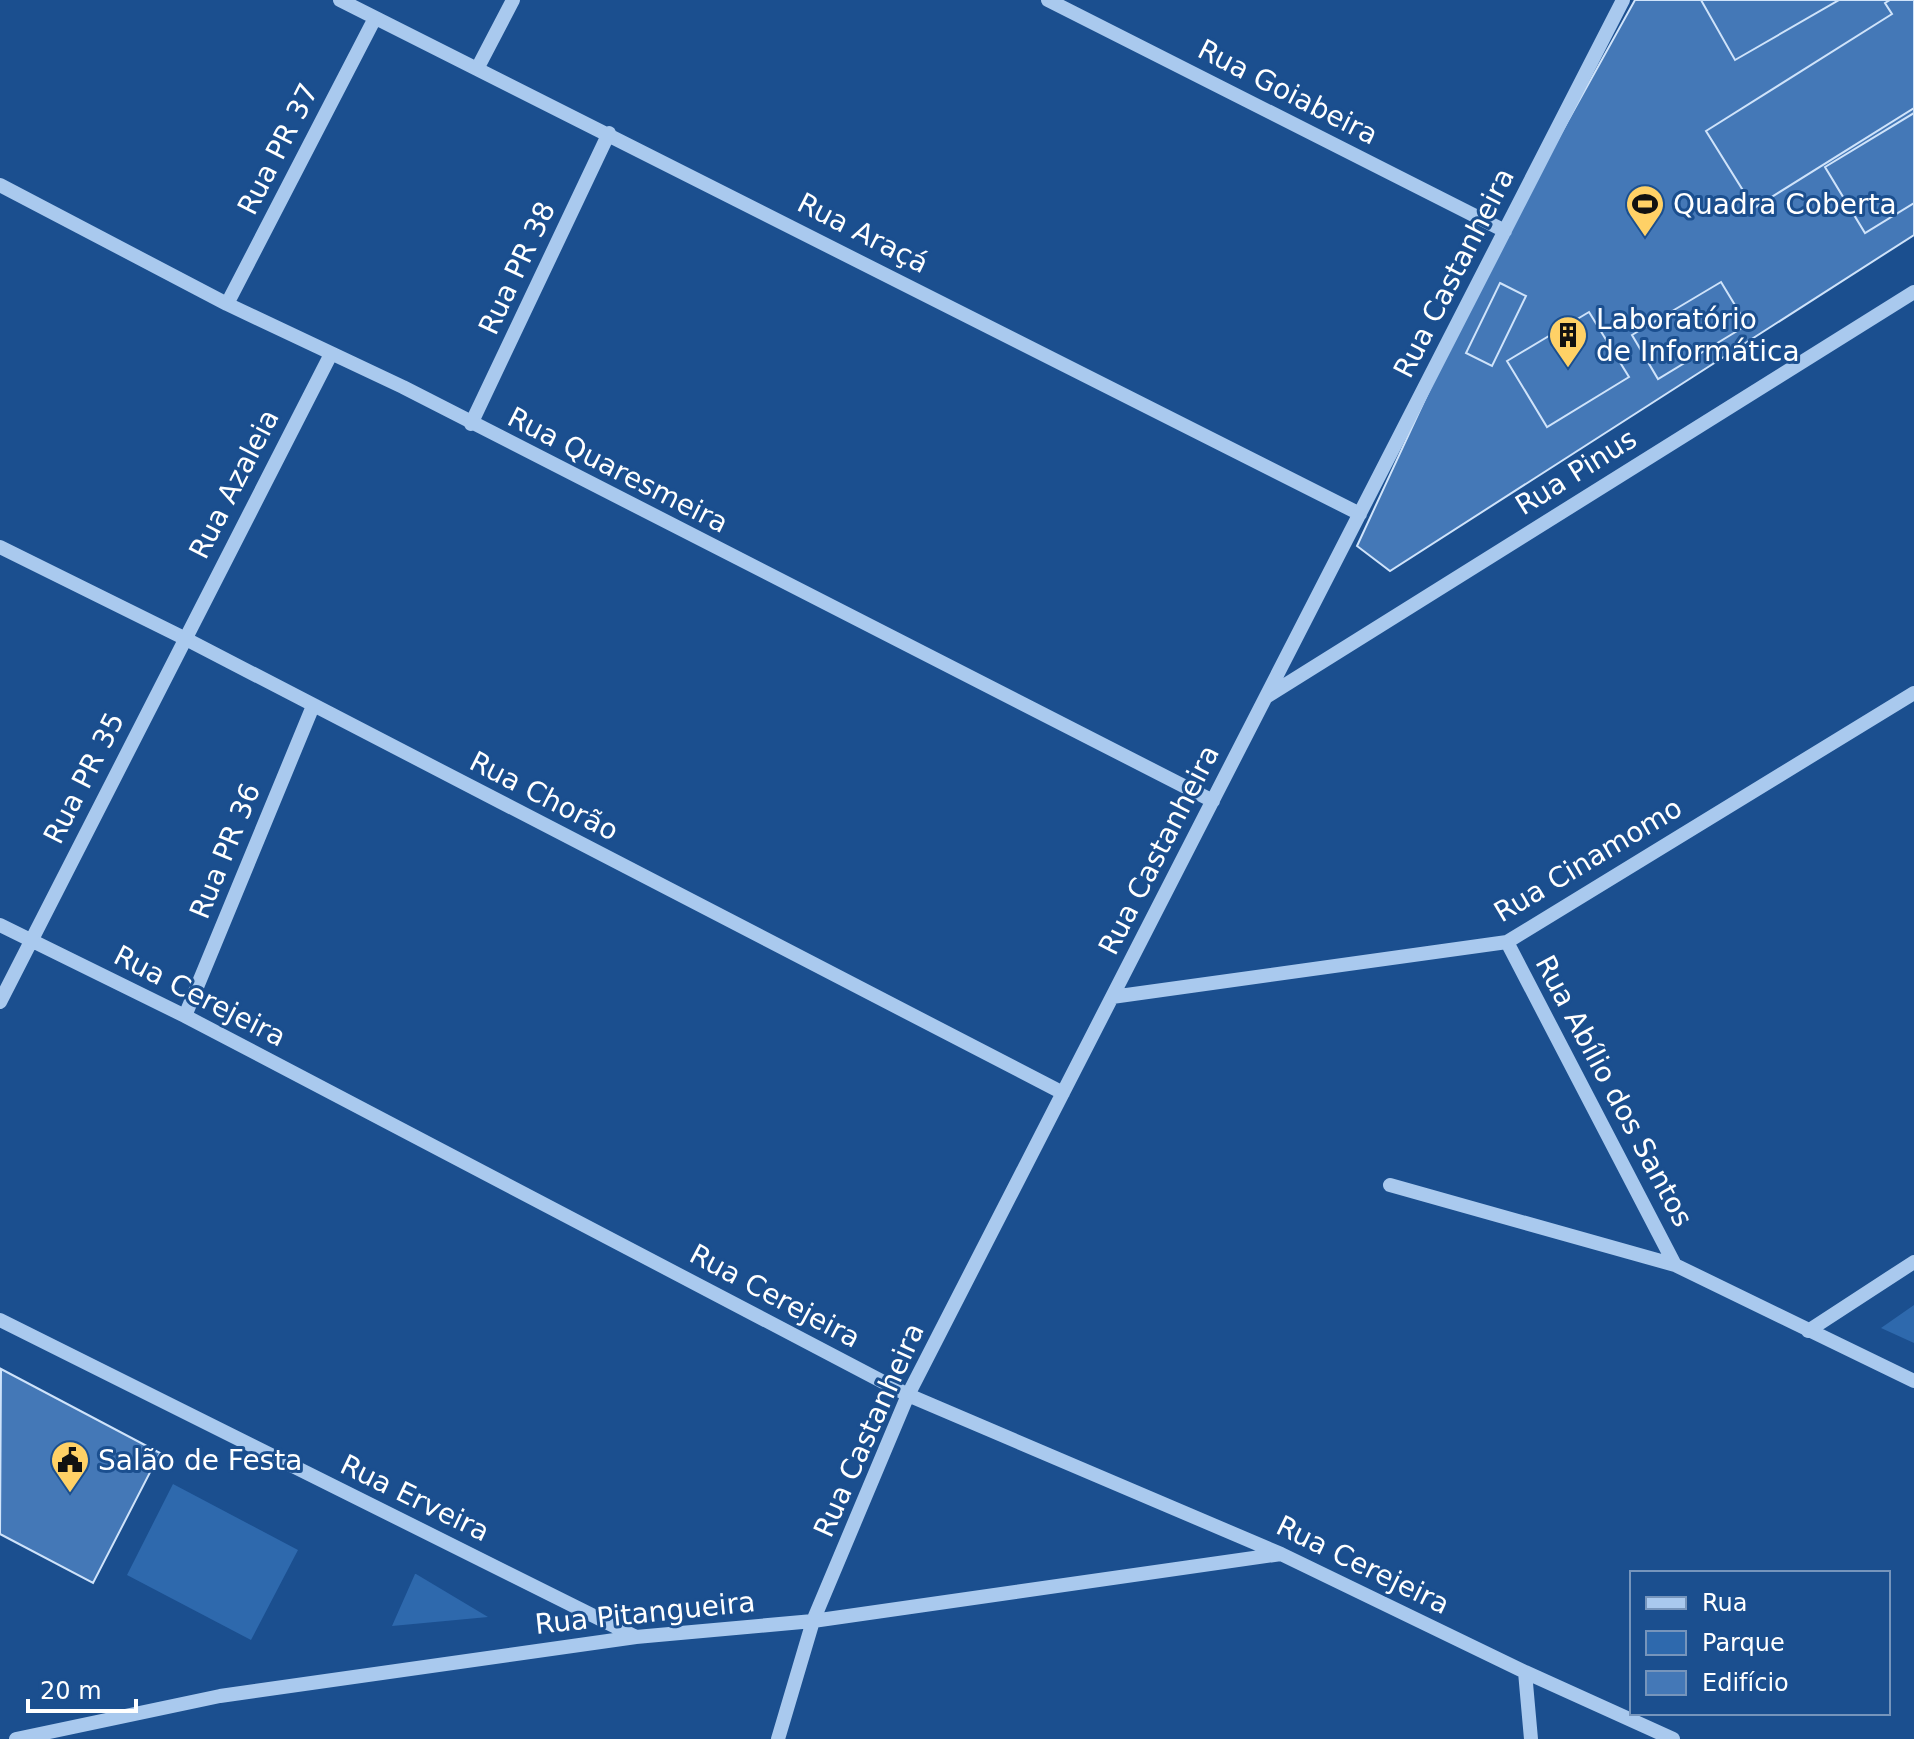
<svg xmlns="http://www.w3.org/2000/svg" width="1914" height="1739" viewBox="0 0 1914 1739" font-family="'DejaVu Sans',sans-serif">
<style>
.green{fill:#2e69ad}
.building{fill:#4478b7;stroke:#cfe3fa;stroke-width:2}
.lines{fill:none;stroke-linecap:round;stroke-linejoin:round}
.minor{stroke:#a9c9ee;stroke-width:14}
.labels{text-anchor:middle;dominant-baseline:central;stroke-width:6;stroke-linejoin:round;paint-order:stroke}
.street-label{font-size:28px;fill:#fff;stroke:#1b4f8f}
.poi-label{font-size:28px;fill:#fff;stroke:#1b4f8f;text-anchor:start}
</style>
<rect width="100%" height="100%" fill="#1b4f8f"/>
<!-- green -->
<path class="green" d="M1914 1305V1343L1881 1328Z
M173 1484 298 1550 251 1640 127 1575Z
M415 1574H416L488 1617 392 1626Z"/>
<!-- building -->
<path class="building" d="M1635 0H1914V235L1390 571 1357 546 1484 272Z
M1701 0H1839L1735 60Z
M1890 0H1914V108L1754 208 1706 131 1892 14 1885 3Z
M1914 113V203L1865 233 1825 167Z
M1721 282 1747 325 1658 379 1632 335Z
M1500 283 1526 296 1492 366 1466 353Z
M1589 312 1629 377 1547 427 1507 361Z
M1 1369 160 1453 93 1583 0 1534Z"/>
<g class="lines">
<!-- minor -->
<path class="minor" d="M340 0 1360 514
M1048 0 1505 231
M477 69 513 0
M0 185 227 304 403 387 1213 801
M227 304 375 18
M471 424 609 133
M0 547 184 638 1063 1093
M1266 697 1914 292
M0 925 185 1016 908 1395 1281 1554 1525 1672 1673 1739
M1507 942 1675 1265
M1112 997 1507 942 1914 693
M0 1002 331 354
M185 1016 313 706
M1390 1185 1675 1265 1914 1381
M0 1320 636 1637
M1808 1331 1914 1262
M1525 1672 1531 1739
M16 1739 220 1696 636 1637 813 1621 1281 1554
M778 1739 813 1621 908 1395 1623 0"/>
</g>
<!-- icons -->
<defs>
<g id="stadium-pin" transform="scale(2)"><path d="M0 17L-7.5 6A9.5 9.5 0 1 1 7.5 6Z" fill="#ffd166" stroke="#1b4f8f"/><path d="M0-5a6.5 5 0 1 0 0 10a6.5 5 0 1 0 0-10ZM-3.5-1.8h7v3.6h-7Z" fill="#111"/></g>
<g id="building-pin" transform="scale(2)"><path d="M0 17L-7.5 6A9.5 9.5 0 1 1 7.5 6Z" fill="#ffd166" stroke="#1b4f8f"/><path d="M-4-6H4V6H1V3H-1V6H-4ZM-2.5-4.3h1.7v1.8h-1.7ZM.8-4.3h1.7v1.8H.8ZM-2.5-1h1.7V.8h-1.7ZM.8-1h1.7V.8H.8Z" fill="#111"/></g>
<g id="civic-pin" transform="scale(2)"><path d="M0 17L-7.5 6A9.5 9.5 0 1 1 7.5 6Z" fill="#ffd166" stroke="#1b4f8f"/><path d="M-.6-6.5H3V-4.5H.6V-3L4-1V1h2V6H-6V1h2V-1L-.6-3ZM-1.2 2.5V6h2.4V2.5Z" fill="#111"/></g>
</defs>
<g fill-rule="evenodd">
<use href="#stadium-pin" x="1645" y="204"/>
<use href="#building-pin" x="1568" y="335"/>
<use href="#civic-pin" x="70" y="1460"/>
</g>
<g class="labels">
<!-- street labels -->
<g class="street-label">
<text transform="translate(1288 92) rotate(27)">Rua Goiabeira</text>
<text transform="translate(278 149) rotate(-63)">Rua PR 37</text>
<text transform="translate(863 233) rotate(27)">Rua Araçá</text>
<text transform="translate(517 268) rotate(-65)">Rua PR 38</text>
<text transform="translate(1454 273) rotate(-63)">Rua Castanheira</text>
<text transform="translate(618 470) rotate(27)">Rua Quaresmeira</text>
<text transform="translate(1576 472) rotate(-32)">Rua Pinus</text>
<text transform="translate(234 484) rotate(-63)">Rua Azaleia</text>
<text transform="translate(84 778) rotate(-63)">Rua PR 35</text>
<text transform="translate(544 796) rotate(27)">Rua Chorão</text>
<text transform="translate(1159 850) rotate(-63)">Rua Castanheira</text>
<text transform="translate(225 851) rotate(-68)">Rua PR 36</text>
<text transform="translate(1588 860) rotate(-31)">Rua Cinamomo</text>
<text transform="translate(200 996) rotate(27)">Rua Cerejeira</text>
<text transform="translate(1614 1091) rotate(62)">Rua Abílio dos Santos</text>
<text transform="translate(775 1296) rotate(28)">Rua Cerejeira</text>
<text transform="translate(869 1430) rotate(-66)">Rua Castanheira</text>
<text transform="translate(415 1498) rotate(26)">Rua Erveira</text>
<text transform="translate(1363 1565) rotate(26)">Rua Cerejeira</text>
<text transform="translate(645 1613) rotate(-6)">Rua Pitangueira</text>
</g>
<!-- poi labels -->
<g class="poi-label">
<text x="1673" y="204">Quadra Coberta</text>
<text x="1596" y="319">Laboratório<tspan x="1596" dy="32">de Informática</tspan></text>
<text x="98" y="1460">Salão de Festa</text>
</g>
</g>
<!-- legend -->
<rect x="1630" y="1571" width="260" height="144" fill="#1b4f8f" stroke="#7695bc" stroke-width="2"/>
<rect x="1646" y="1597" width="40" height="12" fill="#a9c9ee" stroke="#7695bc" stroke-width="2"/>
<text x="1702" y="1611" font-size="24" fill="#ffffff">Rua</text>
<rect x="1646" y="1631" width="40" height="24" fill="#2e69ad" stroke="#7695bc" stroke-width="2"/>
<text x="1702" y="1651" font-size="24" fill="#ffffff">Parque</text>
<rect x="1646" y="1671" width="40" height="24" fill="#4478b7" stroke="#7695bc" stroke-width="2"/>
<text x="1702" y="1691" font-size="24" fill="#ffffff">Edifício</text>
<!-- scale -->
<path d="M28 1699v12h108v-12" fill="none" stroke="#ffffff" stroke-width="4"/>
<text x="40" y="1699" font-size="24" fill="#ffffff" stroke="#1b4f8f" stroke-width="6" paint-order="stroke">20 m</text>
</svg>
